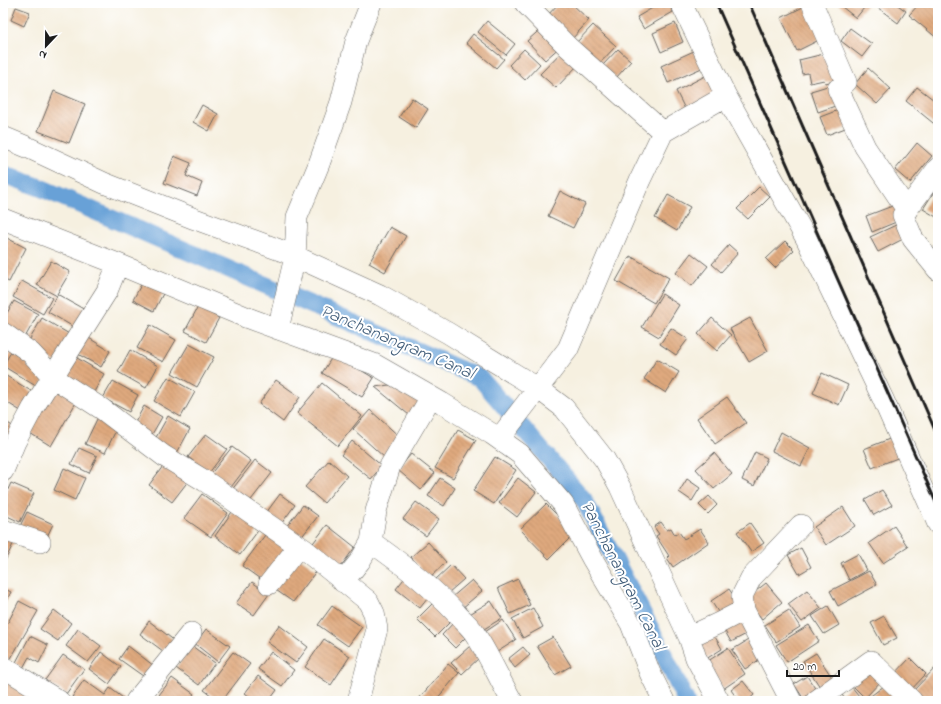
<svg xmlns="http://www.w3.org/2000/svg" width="941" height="704" viewBox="0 0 941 704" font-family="'Indie Flower',sans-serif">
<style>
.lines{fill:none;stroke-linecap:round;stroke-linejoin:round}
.canal{stroke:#68a1d7;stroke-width:18}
.building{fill:url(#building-back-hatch)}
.street-casing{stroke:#686661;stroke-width:22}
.street{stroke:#fff;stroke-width:21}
.rail{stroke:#1c1c1c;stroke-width:3}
.labels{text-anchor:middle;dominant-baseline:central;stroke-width:4;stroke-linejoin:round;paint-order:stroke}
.water-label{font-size:18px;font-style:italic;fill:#425e7a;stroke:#fff}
</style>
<defs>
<pattern id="building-back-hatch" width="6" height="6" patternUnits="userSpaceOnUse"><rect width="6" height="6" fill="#dfa97e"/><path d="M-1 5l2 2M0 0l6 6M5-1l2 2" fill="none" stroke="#bf916c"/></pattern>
</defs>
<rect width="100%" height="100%" fill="#fff"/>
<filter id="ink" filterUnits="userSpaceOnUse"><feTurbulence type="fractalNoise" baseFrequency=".025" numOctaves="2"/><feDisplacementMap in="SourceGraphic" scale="8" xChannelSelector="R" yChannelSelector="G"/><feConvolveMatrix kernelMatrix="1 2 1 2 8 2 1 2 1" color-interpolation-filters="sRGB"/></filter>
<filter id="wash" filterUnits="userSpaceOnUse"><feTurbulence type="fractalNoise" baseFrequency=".012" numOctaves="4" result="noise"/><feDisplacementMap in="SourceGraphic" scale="16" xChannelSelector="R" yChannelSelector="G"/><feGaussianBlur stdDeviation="0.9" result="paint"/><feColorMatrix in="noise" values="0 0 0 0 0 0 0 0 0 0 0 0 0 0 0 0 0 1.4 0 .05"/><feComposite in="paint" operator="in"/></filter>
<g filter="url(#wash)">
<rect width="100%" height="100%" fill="#f6f0e0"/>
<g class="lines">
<!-- canal -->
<path class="canal" d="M3 174 39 187 480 378 584 500 662 651 686 701"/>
</g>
<g id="blocks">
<!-- building -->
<path class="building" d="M559 3H571L589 20 572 39 547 16Z
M661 3H668L673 12 644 29 637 17Z
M837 3H868L856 18Z
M874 3H895L906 11 898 23 873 4Z
M920 3H931L938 9V39L909 15Z
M805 6 821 39 797 51 781 18Z
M16 7 30 12 24 26 11 20Z
M487 21 515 44 506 55 478 32Z
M675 23 683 42 661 52 653 33Z
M593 25 616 46 598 65 575 44Z
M544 26 562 45 545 60 527 41Z
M850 28 872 44 862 57 841 41Z
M473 34 504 59 496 68 466 43Z
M524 49 540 64 525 80 509 65Z
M564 49 579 64 556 88 540 74Z
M618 49 631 61 616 78 602 66Z
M696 50 704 67 668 83 661 66Z
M832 52 839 80 825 83 824 80 810 83 808 73 802 74 799 60Z
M868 68 891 89 877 104 855 84Z
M707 75 718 97 687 113 676 91Z
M834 84 841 104 818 112 811 91Z
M917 87 938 103V127L906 101Z
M54 91 85 104 69 143 38 131Z
M412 98 428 109 416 128 399 117Z
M202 105 218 114 209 131 193 122Z
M841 109 848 127 827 135 820 117Z
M917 143 932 156 910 183 895 170Z
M174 156 191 163 186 176 202 183 197 196 164 183Z
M759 187 770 197 748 219 737 209Z
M937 187 938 188V218L923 209Z
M560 191 585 204 573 228 548 216Z
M668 195 690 207 677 231 655 218Z
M895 205 901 220 872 232 866 216Z
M896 225 903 239 878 252 870 237Z
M390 227 406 236 385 272 369 263Z
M3 236 26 248 9 282 3 279Z
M785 241 794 250 775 268 766 259Z
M729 245 738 253 721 272 712 264Z
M691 253 708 266 692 286 676 273Z
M630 256 669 278 654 303 616 281Z
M51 261 70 272 57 294 87 311 77 329 48 312 57 296 37 285Z
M145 277 166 288 154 311 133 300Z
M22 281 52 298 43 314 13 297Z
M662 294 679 305 659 337 642 327Z
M14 301 38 314 23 341 3 330V320Z
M198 307 219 318 206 342 185 331Z
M42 318 71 335 56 362 26 346Z
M712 318 731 335 717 351 698 334Z
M750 318 768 351 749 362 730 329Z
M150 325 176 340 163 362 137 348Z
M671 328 688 339 676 355 660 344Z
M84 335 110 351 101 367 74 352Z
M189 344 214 357 197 387 172 373Z
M130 350 158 366 146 388 118 372Z
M11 352 47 375 39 388 3 366Z
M334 354 374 378 362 397 322 373Z
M72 355 104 374 94 392 62 374Z
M657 359 679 372 666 393 644 379Z
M822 373 848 385 839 405 813 393Z
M3 374 36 394 24 413 3 400Z
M168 377 195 392 181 417 154 401Z
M276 380 300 397 283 422 259 404Z
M113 381 138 395 129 412 103 398Z
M322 383 362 416 338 446 297 413Z
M389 385 425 396 409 415 375 387Z
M54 386 78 399 51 446 28 432Z
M727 397 746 423 715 444 697 418Z
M144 406 162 417 151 436 133 426Z
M370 410 402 439 385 458 353 429Z
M168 416 190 429 177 453 154 441Z
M98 417 118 426 105 453 85 444Z
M3 420 17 429 3 451Z
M458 430 476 440 453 478 435 468Z
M781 432 810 448 801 466 772 451Z
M206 434 227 449 209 473 188 457Z
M892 438 900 457 872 468 864 449Z
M352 441 382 466 371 479 341 455Z
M232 447 251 461 228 491 209 476Z
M79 448 97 456 89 473 71 464Z
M755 452 767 458 754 486 742 480Z
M714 453 732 474 714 489 696 469Z
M411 454 435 473 421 490 398 470Z
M495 457 516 470 494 504 473 491Z
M255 460 272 473 248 504 231 491Z
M329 460 347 476 324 503 305 487Z
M166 462 189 480 172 502 149 485Z
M64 468 85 478 75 500 54 490Z
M440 478 455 488 444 506 428 496Z
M518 478 536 492 517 517 499 503Z
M687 479 700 488 692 501 679 492Z
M11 483 34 493 20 522 3 514V500Z
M882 490 892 505 874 515 865 500Z
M202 494 228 513 211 537 184 518Z
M280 494 295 505 281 524 266 513Z
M709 496 717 505 708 514 699 505Z
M416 502 439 519 426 536 403 519Z
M546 504 575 533 549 559 520 529Z
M303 505 318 516 300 539 286 527Z
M843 507 855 526 826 545 814 527Z
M234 509 260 528 240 555 215 536Z
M27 512 53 524 45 541 19 528Z
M661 522 667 530 671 528 675 535 679 532 684 539 700 529 709 542 673 567 667 558 669 556 656 536 659 534 654 527Z
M750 523 764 543 751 552 737 532Z
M327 525 355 547 339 569 310 547Z
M894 526 908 547 883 563 869 543Z
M268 531 288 546 263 581 242 566Z
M3 534 15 540 5 561 3 560Z
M428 542 446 562 429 578 411 557Z
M801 548 811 567 799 574 788 555Z
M858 554 867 570 849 580 841 563Z
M297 556 317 570 293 602 273 588Z
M451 565 464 579 448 593 435 580Z
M869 571 877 585 838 606 830 591Z
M407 575 431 594 420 608 396 589Z
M518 579 530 605 510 614 498 588Z
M472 580 482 591 461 609 451 598Z
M252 582 269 594 254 615 236 603Z
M766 583 782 602 762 619 746 599Z
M3 588 11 592 3 608Z
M729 589 740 605 722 618 711 601Z
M807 590 821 608 802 622 788 604Z
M19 601 38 611 10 660 3 656V632Z
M491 601 502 618 479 632 468 615Z
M434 602 452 620 435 637 417 619Z
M332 606 362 627 348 646 318 625Z
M828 606 839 625 824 634 812 616Z
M533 608 543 627 523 638 512 619Z
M54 610 71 623 58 641 40 629Z
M789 610 800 627 776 642 765 625Z
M745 613 754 630 731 642 722 626Z
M884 616 897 638 883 645 871 623Z
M503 620 516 640 494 654 482 634Z
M149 621 180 645 171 657 140 634Z
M455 621 469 634 455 648 442 635Z
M279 625 308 647 296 663 267 642Z
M809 625 819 641 787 662 776 645Z
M78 629 101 646 88 662 66 646Z
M206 629 230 646 218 662 195 644Z
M714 635 722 649 706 659 698 645Z
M30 636 48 645 39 663 29 657 23 668 15 664Z
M553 637 571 666 555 675 537 646Z
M753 637 765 656 745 669 732 650Z
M324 639 350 656 331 685 305 667Z
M128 646 158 669 150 681 119 659Z
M192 646 215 663 199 685 176 668Z
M470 646 480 657 462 674 451 663Z
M523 647 530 655 515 668 508 659Z
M728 648 745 674 723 689 705 663Z
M101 652 121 667 109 684 89 669Z
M233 652 250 664 222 701H219L204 690Z
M271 652 294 670 282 686 258 669Z
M816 653 833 679 820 687 803 661Z
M63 655 84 669 66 694 45 680Z
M910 658 926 674 908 693 892 677Z
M448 664 459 673 435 701H417Z
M938 665V693L930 701H919L911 693Z
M870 666 883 679 865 698 852 685Z
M258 676 277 690 269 701H255L245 693Z
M807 676 818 693 805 701 794 684Z
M9 677 32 693 26 701H3V686Z
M172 678 194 694 189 701H167L159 695Z
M84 680 105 695 110 688 127 701H78L72 697Z
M743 681 754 695 747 701H739L731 690Z
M888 683 896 695 888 701H864Z
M851 686 863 701H847L841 694Z"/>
</g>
</g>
<g filter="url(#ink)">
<use href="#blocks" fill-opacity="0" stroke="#686661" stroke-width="1"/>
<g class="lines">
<!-- street casing -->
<g class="street-casing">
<path id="street" d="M681 3 726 96 806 238 883 399 938 524
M812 3 846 82 838 89 865 147 907 210
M663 132 726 96
M3 137 27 147 104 183 195 219 288 253 380 295 448 333 539 389 564 408 605 460 620 487 689 637 696 658 719 701
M938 168 903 215 913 239 938 270
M3 219 118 264 248 318 374 364 442 403 492 434 520 454 563 504 593 560 631 624 650 673 664 701
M278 329 295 257 297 217 319 164 341 102 356 41 371 3
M3 333 31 353 54 378 102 409 164 456 205 481 305 550 368 601 374 613 377 629 358 701
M499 439 568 349 640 180 663 132 568 47 525 3
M3 471 15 442 33 408 107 291 118 264
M3 530 40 542
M371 542 376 511 390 466 431 397
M343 582 360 561 371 542C403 564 430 585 456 613 462 620 470 626 475 634 489 655 499 679 512 701
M269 584 299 546
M744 610 742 596 751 578 801 525
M689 637 719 623 744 610 791 701
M3 667 59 701
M136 701 191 633
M816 701 871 661 912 701"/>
</g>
<!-- street -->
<use href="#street" class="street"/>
<!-- rail -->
<path class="rail" d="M716 3 938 507
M749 3 938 437"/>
</g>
</g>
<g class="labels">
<!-- water labels -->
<g class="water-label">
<text transform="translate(397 343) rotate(23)">Panchanangram Canal</text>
<text transform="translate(622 576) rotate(63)">Panchanangram Canal</text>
</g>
</g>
<!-- margin -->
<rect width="941" height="704" fill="none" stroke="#fff" stroke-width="16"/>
<!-- north arrow -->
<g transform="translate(46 46) rotate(202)" stroke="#ffffff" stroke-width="3" paint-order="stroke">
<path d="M0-3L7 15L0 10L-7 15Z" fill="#1c1c1c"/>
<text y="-6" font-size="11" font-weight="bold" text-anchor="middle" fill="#1c1c1c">N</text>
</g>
<!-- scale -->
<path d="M787 670v6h52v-6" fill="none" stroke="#1c1c1c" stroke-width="2"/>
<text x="793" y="670" font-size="12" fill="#1c1c1c" stroke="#ffffff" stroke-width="3" paint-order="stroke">20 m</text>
</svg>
